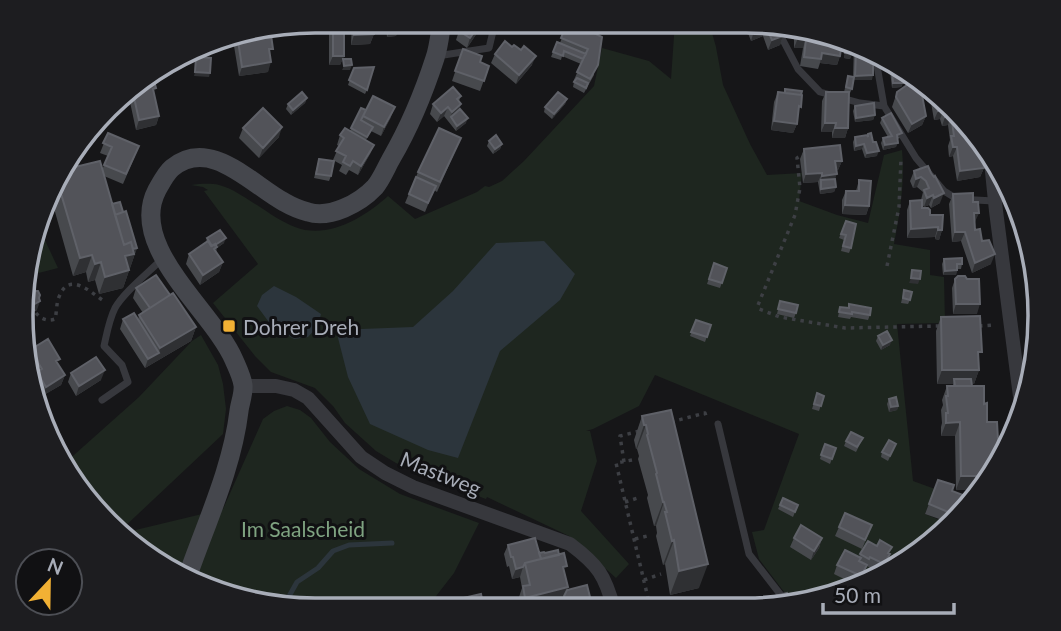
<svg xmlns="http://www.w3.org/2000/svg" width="1061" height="631" viewBox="0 0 1061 631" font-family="Lato,sans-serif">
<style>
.green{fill:#1e261f}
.water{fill:#2c353c}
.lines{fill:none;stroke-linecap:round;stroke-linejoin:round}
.stream{stroke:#2c353c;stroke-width:5}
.path{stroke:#3d3f44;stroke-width:3.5;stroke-dasharray:3.5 5;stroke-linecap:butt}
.service{stroke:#37383d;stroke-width:7}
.minor{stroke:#37383d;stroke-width:14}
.secondary{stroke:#45474d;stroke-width:19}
.wall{fill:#47494d}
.shaded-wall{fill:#2f3033}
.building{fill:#525359;stroke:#5f6168;stroke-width:2}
.poi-dot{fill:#f2b134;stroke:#111113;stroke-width:2.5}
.labels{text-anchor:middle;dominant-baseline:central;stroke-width:6;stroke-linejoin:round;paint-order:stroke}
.poi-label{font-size:21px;fill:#a8adb8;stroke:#111113;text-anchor:start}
.street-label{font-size:21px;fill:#a8adb8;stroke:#111113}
.park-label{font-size:21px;fill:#7fa381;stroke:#111113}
.rim{fill:none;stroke:#a8adb8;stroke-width:3.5}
</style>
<rect width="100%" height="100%" fill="#161618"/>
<!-- green -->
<path class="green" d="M675 22H709L716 47 723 85 750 144 767 175 802 173 799 201 837 215 868 223 884 155 902 150C905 182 900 213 894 244L930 250V275L944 277 945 323 897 324 913 481 935 489 925 514 945 522 892 571 791 601 759 559 752 532 764 530 799 434 655 375 639 406 593 429 586 431H590L597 461 581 511 629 564 616 578 569 536 487 497 486 499 421 475 396 463 376 451 345 423 333 406 315 388 271 372 255 356 213 303 258 264 204 191 208 190 203 187 191 185C200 184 210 183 219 185 232 188 245 198 257 205 269 213 282 222 295 227 328 240 365 217 388 196L415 219 477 192 485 186 489 187 502 181 524 161 594 86 602 48 649 61 671 79Z
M36 221 58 268 27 276Z
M201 335 218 365 223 384 226 409 223 434 120 531 82 494 65 463 139 397 192 341Z
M287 406 300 410 311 418 330 442 359 469 400 494 479 523 454 573 426 609H296L220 594 152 560 123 533 223 509 263 419 274 411Z"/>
<!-- water -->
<path class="water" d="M544 241 575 274 560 300 500 351 458 458 428 450 370 424 348 377 336 330 413 327 453 291 496 243Z
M274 286 296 297 321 314 318 326 308 337 294 339 271 325 257 306 262 295Z"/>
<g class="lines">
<!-- stream -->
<path class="stream" d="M283 607 297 582 318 568 333 551 349 545 392 543"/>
<!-- path -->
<path class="path" d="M806 153 797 158 800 188 795 215 758 305 759 309 780 317 845 328 939 326
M887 266 899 207 901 159
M36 313C40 318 47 322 55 319 57 312 56 304 59 297 69 270 91 293 104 301
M979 326 995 325
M671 422 705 413 707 419
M632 460 616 463 648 598 640 600 643 609
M624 462 620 436 640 431
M625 502 641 497
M635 539 651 535
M644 580 661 574
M691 609 723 602 724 609"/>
<!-- service -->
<path class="service" d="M774 23 798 69 820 92 860 103 884 106
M875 54 884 106 916 158 944 191 957 199 994 201
M437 56 489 48 495 23
M102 400 128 382 122 365 104 346C107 333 109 320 115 308 124 292 148 273 162 259
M718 424 749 554 787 603"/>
<!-- minor -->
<path class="minor" d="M990 152 996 211 1021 404
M243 386H276L294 390 308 398 361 457 385 473 413 487 570 544C598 565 605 575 614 609"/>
<!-- secondary -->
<path class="secondary" d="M187 578C206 523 232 469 239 411 240 403 244 393 243 385 242 377 237 367 234 360 213 311 127 247 157 190 161 183 166 173 172 168 210 136 252 185 284 202 291 206 300 210 308 212 330 219 360 203 375 187 381 180 386 168 391 159 409 128 424 92 435 58 439 46 440 33 442 21"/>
</g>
<!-- wall -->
<path class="wall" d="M332 21H333L344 56 340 65H329V27Z
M352 21H382L380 27H373L374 34 370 44 351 45Z
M386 21H399L396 36 387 37 386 26Z
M485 21 467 48 456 40 459 31Z
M568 21 592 32 594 75 584 93 573 87 574 82H573L581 64 562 56 561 60 551 57 557 42 560 43Z
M748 22H765L783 36 780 45 768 50 763 36 751 41 746 28Z
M270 28V57L268 72 239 76 233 40 235 34Z
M796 28 841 37 840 56 837 65 820 63 818 69 800 66 803 48H794V33Z
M847 43H854L871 52 872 80H854L852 89 850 93H849L848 128 845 138H832V132H821L822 101 826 92H844L848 76 853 77 854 45 850 59 844 58Z
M463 49 480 62 489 66 480 91 452 81Z
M495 54 532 65 516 84 491 63Z
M890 61 898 65 903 83 901 87 892 88 890 71 891 67Z
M354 68 367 90 365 94 348 85Z
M917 78 980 141 984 168 980 177 957 181 953 156 949 157 948 146 950 140 948 125 942 126 940 119 934 120 929 91 922 96 926 116 922 125 908 133 892 107 897 92Z
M137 82 154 93 159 116 156 125 136 130 130 102 133 93V91Z
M785 89 797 116V124L793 133 771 130 774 102 778 92 784 93Z
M461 96 459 101 460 109 466 123 456 131 444 116 437 122 430 114 433 104Z
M307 98 305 103 291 115 286 109 288 104Z
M567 99 565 104 552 119 544 112 545 107Z
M855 106 875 115 873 120 855 122 853 111Z
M361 108 366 110 391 117 381 136 371 131 366 140 374 145 370 154 358 175 349 170 346 175 339 171 342 165 333 160 339 146 337 145 340 135 350 131Z
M882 118 900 138 897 139 896 147 883 150 881 143 883 138 888 137 880 123Z
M243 128 279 137 259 158 239 138Z
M108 133 135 156 123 184 104 176 112 204 123 212 137 248 123 288 99 294 95 280 88 282 86 272 73 276 50 194 62 170H102L108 156 100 153Z
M868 134 877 156 865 158 862 149 854 151 853 142 855 137 867 136Z
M461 138 437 192 434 190 425 212 405 203 418 172Z
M489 141 502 144 500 149 493 154 487 146Z
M804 149 842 161 838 170H836L835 179 836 187 834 192 820 194 818 182 803 183 800 159Z
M319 159 331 176 329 181 314 178Z
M928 166 940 203 931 208 929 205 924 207 922 204V208L930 215 942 230 939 240 935 239V237L907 238V210L910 201 921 200 923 192 917 187 913 188 910 181 914 171Z
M859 180 869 206 866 215 842 214V200L846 191H856Z
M953 194 973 202 979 213 974 222 975 230 982 241 991 264 972 273 961 241 952 242 949 204Z
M846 221 851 248 849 253 841 251 844 240 839 238Z
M1022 229 1034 258 1024 259 1021 234Z
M207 238 224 243 217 248 216 252 223 262 219 272 200 285 186 264 189 254 206 243Z
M944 259 962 264 961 269H957L956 275H943L942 264Z
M714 263 727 268 720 288 707 284Z
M27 278 37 310 33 312 30 320 22 324 21 316Z
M955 279 977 314H953L952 288Z
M136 288 170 295 196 327 191 341 145 368 120 329 123 319 138 320 139 315 143 313 133 298Z
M904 290 910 300 908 304 901 303Z
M780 301 796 313 794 318 777 314Z
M849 304 870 315 868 320 851 317 850 319 838 317 840 307 848 308Z
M941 317 979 360V370L974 384H971L972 386 984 404 987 422 990 479 979 490H956L955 436H941V427L942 423 941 410 943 405 942 400 947 386H953V384H937L936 331Z
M696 320 711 325 705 342 690 336Z
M878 336 890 345 881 350 876 341Z
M30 350 65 375 61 385 42 396 33 382 36 375 29 364 28 356Z
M71 373 101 380 76 396 68 382Z
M817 393 824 396 819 411 812 409Z
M889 399 898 406 897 410 889 412 887 404Z
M671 410 699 588 670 595 665 564 663 565 656 536 657 533 656 526H654L647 498 648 495 638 459 639 456 637 449H636L634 440 642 416Z
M863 438 856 452 844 446 846 441Z
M896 444 888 461 881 457 882 452Z
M836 448 830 464 820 459 821 455Z
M938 480 952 491 971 498 945 521 925 514Z
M783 498 798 505 793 517 778 509Z
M872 525 862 549 835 536 839 527Z
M794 538H822L819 548 811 560 790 547Z
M508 545 539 553 565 574 568 587 567 590 589 606 574 609H565L563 601 529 609H520L518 600 522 588 520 577 512 579 509 566 507 567 504 554Z
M889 553 890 554 887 563 881 574 867 566 860 580 852 583 834 574 837 565 859 557 860 554Z
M459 599 484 609H456Z
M758 600 765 609H755Z"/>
<!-- shaded-wall -->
<path class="shaded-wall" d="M371 21H382L380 27H369Z
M482 21H485L467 48 470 38Z
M766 27 763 36 751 41 754 31Z
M389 32H398L396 36 387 37Z
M374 34 370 44 351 45 354 35Z
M783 36 780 45 768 50 772 40Z
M798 38 806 39 803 48H794Z
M858 49H866L871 52 869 59 856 54Z
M822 53 840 56 837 65 820 63Z
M845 53 852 54 850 59 844 58Z
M333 56H344L340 65H329Z
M536 56 532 65 516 84 519 75Z
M271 62 268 72 239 76 242 67Z
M352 65 350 70H342L344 66Z
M195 72 210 73 209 77 194 76Z
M873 75 872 80H853L855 76Z
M893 83H903L901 87 892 88Z
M925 87 929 91 918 100 921 90Z
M307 98 305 103 291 115 293 110Z
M567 99 565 104 552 119 554 114Z
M461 104 458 114 451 117 452 112Z
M395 107 391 117 381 136 384 127Z
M448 107 444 116 437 122 441 113Z
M944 109 940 119 934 120 938 111Z
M875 115 873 120 855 122 856 118Z
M951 115 948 125 942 126 945 117Z
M159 116 156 125 136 130 139 120Z
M926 116 922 125 908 133 912 124Z
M468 118 466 123 456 131 457 126Z
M774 121 797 124 793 133 771 130Z
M825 123H836L832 132H821Z
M282 127 279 137 259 158 263 148Z
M835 128H848L845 138H832Z
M898 143 896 147 883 150 885 145Z
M502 144 500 149 493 154 495 149Z
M864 144 862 149 854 151 856 146Z
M374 145 370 154 358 175 361 166Z
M953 147H957L953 156 949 157Z
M879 151 877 156 865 158 867 153Z
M835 161H842L838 170 832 171Z
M984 168 980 177 957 181 960 171Z
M822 173 818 182 803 183 806 174Z
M837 174 833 184 821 180 822 176Z
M921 177 917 187 913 188 916 179Z
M836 187 834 192 820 194 821 189Z
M944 193 940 203 931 208 934 198Z
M933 195 929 205 924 207 927 198Z
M845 205 869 206 866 215 842 214Z
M974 213H979L975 222 970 223Z
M938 227 935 237 907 238 911 229Z
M938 230H942L939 240 935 239Z
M955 232H965L961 241 952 242Z
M226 238 224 243 217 248 214 257 213 247Z
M137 248 123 288 99 294 105 277 121 253Z
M1031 249 1034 258 1024 259 1028 250Z
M995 254 991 264 972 273 975 263Z
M92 255 86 272 73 276 80 258Z
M101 262 95 280 88 282 95 264Z
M223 262 219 272 200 285 203 275Z
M957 270 956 275H943L945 271Z
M911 278 920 279 918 284 909 283Z
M40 301 37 310 33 312 30 320 22 324 26 315 31 306Z
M956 304H980L977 314H953Z
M196 327 191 341 145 368 148 359 159 353 160 348Z
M892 340 890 345 881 350 883 345Z
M105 370 101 380 76 396 79 386Z
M942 370H979L974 384H955L954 379 953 384H937Z
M65 375 61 385 42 396 46 387Z
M898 406 897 410 889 412 891 407Z
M960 422 955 436H941L946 423Z
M644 425H646L637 449H636Z
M961 476H992L990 479 979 490H956Z
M663 502H664L656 526H654Z
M822 538 819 548 811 560 814 551Z
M674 540 665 564 663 565 672 541Z
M708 564 699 588 670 595 679 571Z
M523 567 520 577 512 579 516 569Z
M568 587 563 601 529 609H521L525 598Z
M591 601 589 606 574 609H566L567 607Z"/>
<!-- building -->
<path class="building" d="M333 21H344V56H333Z
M355 21H373L374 34 354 35Z
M388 21H399L398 32H389Z
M466 21H482L470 38 459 31Z
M568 21H596L592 32 602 37 598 65 590 79 577 72 588 49 561 38Z
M751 22H765L778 24 783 36 772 40 766 27 754 31Z
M270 28 273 49H269L271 62 242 67 237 34Z
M797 28 827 34V39L842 41 840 56 822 53 821 59 804 57 806 39 798 38Z
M827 34 841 37 842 38V41L827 39Z
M505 41 512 47 514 45 521 50 524 46 536 56 519 75 495 54Z
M557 42 586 54 583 59 564 51 563 56 553 52Z
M847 43 854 44 852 54 845 53Z
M857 45 866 49H858Z
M463 49 482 56 480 62 489 66 484 81 455 71Z
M856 54H871V64H873V75L855 76Z
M196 57 211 58 210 73 195 72Z
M343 59H351L352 65 344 66Z
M892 66H899L903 68V83H893Z
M374 67 367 90 349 80 354 68Z
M848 76 854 77 852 89 846 87Z
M153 77 156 88 153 89 159 116 139 120 133 93 138 92 136 82Z
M577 78 588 83 586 88 574 82Z
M917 78 925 87 921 90 926 116 912 124 896 97 897 92Z
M453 87 461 96 457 99 461 104 452 112 448 107 441 113 433 104Z
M785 89 802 91 801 95 785 93Z
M302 92 307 98 293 110 288 104Z
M558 92 567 99 554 114 545 107Z
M778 92 802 95 801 107 799 106 797 124 774 121Z
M826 92H849L848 128H835L836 123H825Z
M373 96 395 107 384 127 363 116Z
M935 97 980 141 984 168 960 171 957 147H953L951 136H954L951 115 945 117 944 109 938 111Z
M874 103 875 115 856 118 855 106Z
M263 108 282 127 263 148 243 128Z
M361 108 366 110 361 120 373 127 367 137 351 128Z
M460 109 468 118 457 126 451 117Z
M891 113 902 133 897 135 898 143 885 145 883 138 892 136 882 118Z
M345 128 374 145 361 166 353 161 350 166 343 162 346 156 336 151 344 138 340 135Z
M439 128 461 138 440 182 418 172Z
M108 133 139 146 126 174 104 165 112 147 103 143Z
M871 133 873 142H876L879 151 867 153 864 144 856 146 855 137 867 135 868 137V134Z
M496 135 502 144 495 149 489 141Z
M840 145 842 161H835L837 174 822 176V173L806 174 804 149Z
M319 159 334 161 331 176 316 174Z
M100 161 124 245 131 242 134 254 125 256 129 270 105 277 101 262 95 264 92 255 80 258 57 180 62 170Z
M928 166 931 173 934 177 935 176 944 193 934 198 933 195 927 198 924 190 929 188 926 181 921 177 916 179 914 171Z
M416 177 436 186 428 203 409 194Z
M835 179 836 187 821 189V180Z
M859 180 871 181 869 206 845 205 846 191H859Z
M973 193V202H978L979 213H974L975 230 980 229 982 241 989 240 995 254 975 263 965 232H955L953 194Z
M922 200V208H928L930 210V215H943L942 230H938V227L911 229 910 201Z
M120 202 123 212 115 215 112 204Z
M126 211 137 248 133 249 131 242 124 245 115 215Z
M846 221 856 224 851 248 843 246 846 235 841 234Z
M220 230 226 238 215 245V244L212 246 207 238Z
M1026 238 1031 249 1028 250Z
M208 241 211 246 215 244 217 247 214 249 223 262 203 275 189 254Z
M962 258V264H957V270L945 271 944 259Z
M714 263 727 268 722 283 709 279Z
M912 270 921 271 920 279 911 278Z
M156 275 170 295 150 308 136 288Z
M958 276H965L967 279H979L980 304H956L955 279Z
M27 278 35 291H38L40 295 39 298 40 301 31 306 34 310 26 315 23 310 22 311Z
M904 290 912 292 910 300 903 298Z
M173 293 196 327 160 348 139 315Z
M780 301 798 305 796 313 778 309Z
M849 304 871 308 870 315 852 312V314L839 312 840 307 849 308Z
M134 313 159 353 148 359 123 319Z
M980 316 982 352H978L979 370H942L941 317Z
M696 320 711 325 707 337 691 332Z
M887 331 892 340 883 345 878 336Z
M48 339 60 359 56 361 65 375 46 387 37 372 42 369 30 350Z
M96 357 105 370 79 386 71 373Z
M954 379H971L972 386H955Z
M947 386H984V404L987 403V422H997L998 440H1000L1001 454 992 476H961L960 422 946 423V413H948L946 396H948Z
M817 393 824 396 821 406 814 404Z
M896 397 898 406 891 407 889 399Z
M671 410 708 564 679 571 674 540 672 541 665 512H667L664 502H663L656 474 657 473 647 435 648 434 646 425H644L642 416Z
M851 432 863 438 857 447 846 441Z
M889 440 896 444 890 456 882 452Z
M825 444 836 448 832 459 821 455Z
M938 480 954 485 952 491 971 498 953 514 929 504Z
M783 498 798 505 795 512 780 505Z
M845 513 872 525 865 540 839 527Z
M801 525 822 538 814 551 794 538Z
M535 538 541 559 525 563 523 567 516 569 513 557H511L508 545Z
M880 540 892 547 888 553 890 554 884 564 870 557 869 559 860 554 868 541 877 546Z
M558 550 559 555 541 559 539 553 544 552 545 553Z
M845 550 861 558 859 561 867 565 861 576 837 565Z
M564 553 567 566 563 567 568 587 525 598 523 586 530 585 525 563Z
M587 585 591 601 567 607 564 596 567 590Z
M787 593 789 602 765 609H760L758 600Z
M481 594 484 609H462L459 599Z"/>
<!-- markers -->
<rect class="poi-dot" x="222" y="319" width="14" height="14" rx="3.5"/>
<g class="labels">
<!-- poi labels -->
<g class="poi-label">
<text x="243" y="326">Dohrer Dreh</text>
</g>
<!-- street labels -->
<g class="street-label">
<text transform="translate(441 473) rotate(22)">Mastweg</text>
</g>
<!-- park labels -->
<g class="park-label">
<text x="303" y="528">Im Saalscheid</text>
</g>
</g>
<!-- crop -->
<path d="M0 0H1061V631H0ZM315 33H746A282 282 0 0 1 1028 315V316A282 282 0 0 1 746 598H315A282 282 0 0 1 33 316V315A282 282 0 0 1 315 33Z" fill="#1d1d20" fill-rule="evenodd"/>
<path class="rim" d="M315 33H746A282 282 0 0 1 1028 315V316A282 282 0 0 1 746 598H315A282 282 0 0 1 33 316V315A282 282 0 0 1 315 33Z"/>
<!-- north arrow -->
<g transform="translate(49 582) rotate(22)"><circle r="33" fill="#111113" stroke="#4d4f55" stroke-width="2"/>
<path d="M0-5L12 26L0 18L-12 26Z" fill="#f2b134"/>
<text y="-10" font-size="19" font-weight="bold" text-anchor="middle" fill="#a8adb8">N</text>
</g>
<!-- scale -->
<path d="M823 603v10h131v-10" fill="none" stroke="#a8adb8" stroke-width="3.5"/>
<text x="834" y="603" font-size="21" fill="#a8adb8" stroke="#111113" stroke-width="5" paint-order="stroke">50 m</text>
</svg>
